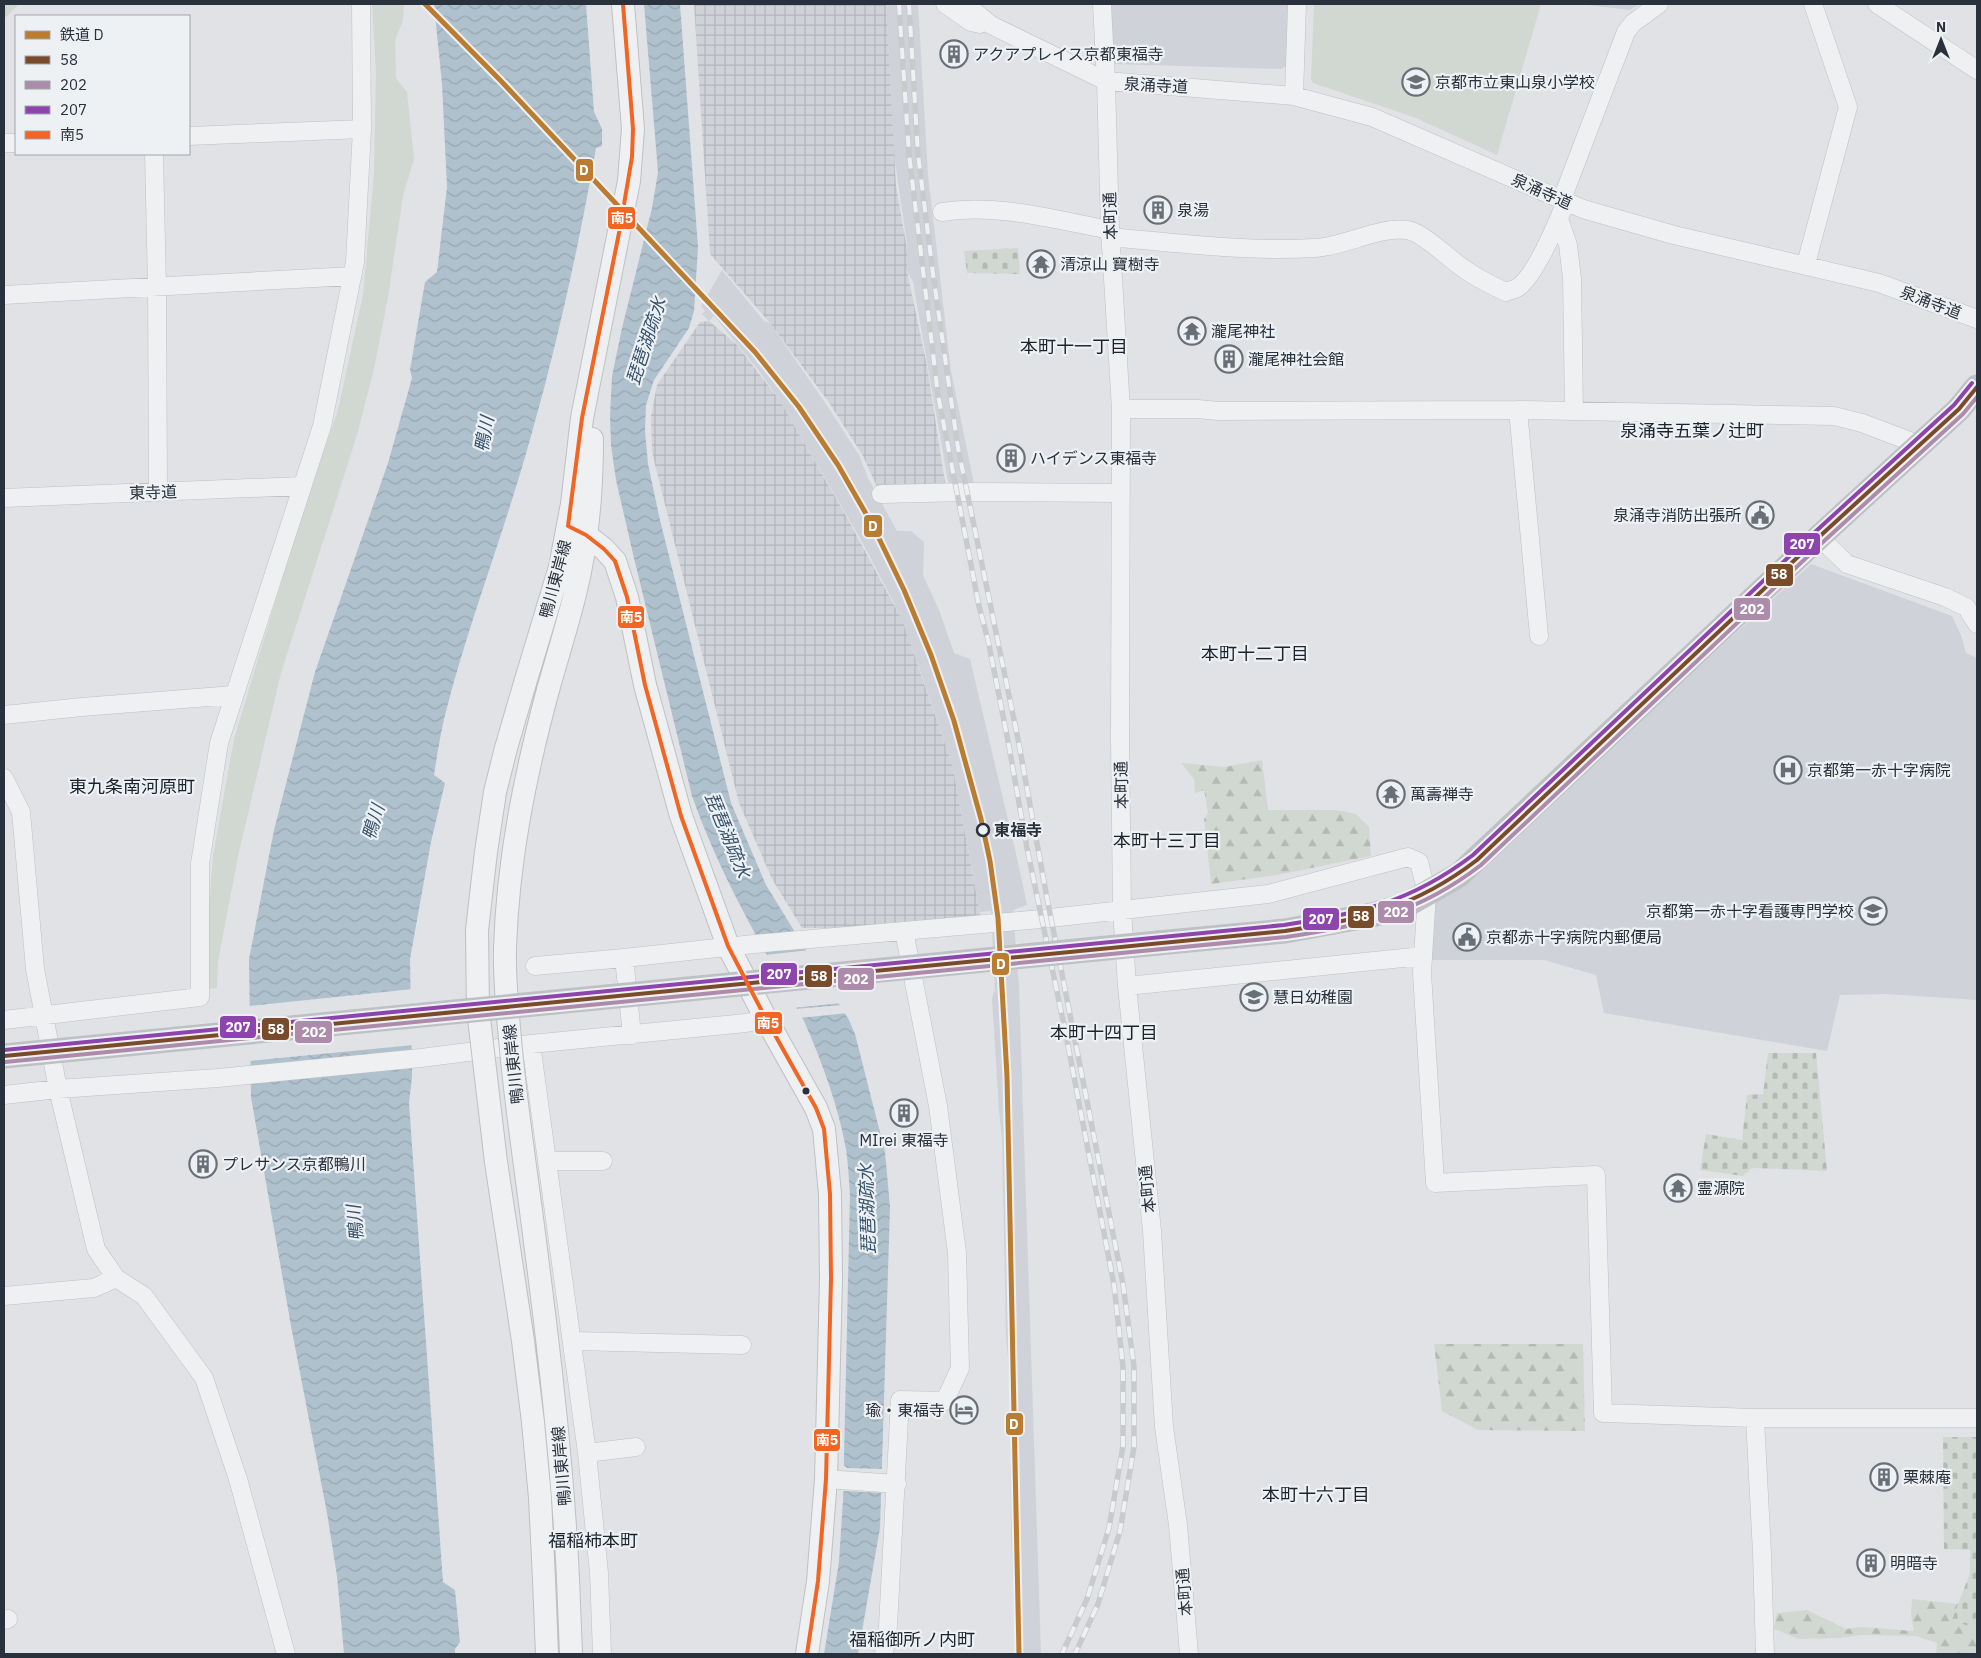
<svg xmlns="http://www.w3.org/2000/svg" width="1981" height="1658" viewBox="0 0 1981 1658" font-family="'IBM Plex Sans','Noto Sans JP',sans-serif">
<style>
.built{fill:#cfd2d8}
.industrial{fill:url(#industrial-grid)}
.forest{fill:url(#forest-firs)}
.cemetery{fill:url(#cemetery-stones)}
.park{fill:#d1d8d1}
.water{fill:url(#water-waves)}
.pier{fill:#e0e2e5}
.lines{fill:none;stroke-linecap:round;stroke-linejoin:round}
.minor-casing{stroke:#bec0c3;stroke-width:19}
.tertiary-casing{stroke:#bec0c3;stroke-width:24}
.minor{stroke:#eff0f2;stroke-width:18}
.tertiary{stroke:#eff0f2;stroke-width:22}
.secondary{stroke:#bec1c4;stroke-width:25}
.rail-casing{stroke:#c9cacc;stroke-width:5.5}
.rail{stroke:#eef1f4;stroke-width:4;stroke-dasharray:11;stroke-linecap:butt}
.tertiary-bridge-casing{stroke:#bec0c3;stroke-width:24;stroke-linecap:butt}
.tertiary-bridge{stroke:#eff0f2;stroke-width:22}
.secondary-bridge{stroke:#bec1c4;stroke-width:25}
.bus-1-casing{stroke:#eef1f4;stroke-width:8}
.bus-2-casing{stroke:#eef1f4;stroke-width:8}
.bus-3-casing{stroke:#eef1f4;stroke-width:8}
.bus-4-casing{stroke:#eef1f4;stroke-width:8}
.bus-1{stroke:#7a4b2a;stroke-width:4}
.bus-2{stroke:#ac8caa;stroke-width:4}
.bus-3{stroke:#8e44ad;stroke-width:4}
.bus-4{stroke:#f26522;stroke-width:4}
.rail-1-casing{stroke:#eef1f4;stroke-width:9}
.rail-1{stroke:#ba7c31;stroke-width:5}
.stop-dot{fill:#eef1f4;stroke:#29313c;stroke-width:2.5}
.bus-dot{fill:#29313c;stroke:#eef1f4;stroke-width:2}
.labels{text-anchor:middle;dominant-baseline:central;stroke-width:4.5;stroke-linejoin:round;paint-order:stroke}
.poi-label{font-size:16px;fill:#29313c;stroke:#eef1f4;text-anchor:start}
.street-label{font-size:16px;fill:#29313c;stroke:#eef1f4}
.stop-label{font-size:16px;font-weight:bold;fill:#29313c;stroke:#eef1f4;text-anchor:start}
.water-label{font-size:18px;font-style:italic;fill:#36536d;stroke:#eef1f4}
.neighbourhood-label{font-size:18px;fill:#1b232d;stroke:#eef1f4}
.line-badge{stroke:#eef1f4;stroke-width:2}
.badge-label{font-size:14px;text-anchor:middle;font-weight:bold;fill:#fff}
</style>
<defs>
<pattern id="industrial-grid" width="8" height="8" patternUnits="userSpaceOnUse" patternTransform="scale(1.25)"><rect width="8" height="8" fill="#cfd2d8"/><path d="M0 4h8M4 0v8" fill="none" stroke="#b2b5ba"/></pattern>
<pattern id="forest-firs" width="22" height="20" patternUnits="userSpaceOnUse" patternTransform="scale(1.25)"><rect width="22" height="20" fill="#d1d8d1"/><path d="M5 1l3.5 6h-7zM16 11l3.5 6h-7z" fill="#b3bab4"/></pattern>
<pattern id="cemetery-stones" width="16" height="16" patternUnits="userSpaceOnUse" patternTransform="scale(1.25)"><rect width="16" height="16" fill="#d1d8d1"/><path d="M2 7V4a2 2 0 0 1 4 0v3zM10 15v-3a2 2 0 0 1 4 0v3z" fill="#b3bab4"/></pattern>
<pattern id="water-waves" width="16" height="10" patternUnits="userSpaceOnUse" patternTransform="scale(1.25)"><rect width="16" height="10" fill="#b0c1ce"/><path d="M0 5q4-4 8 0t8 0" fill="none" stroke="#97a6b2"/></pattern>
</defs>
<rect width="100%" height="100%" fill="#e0e2e5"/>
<!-- built -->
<path class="built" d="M886 4H918L928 175 951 371 975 489 949 487 913 282 907 271V244L894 155Z
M1110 4H1289L1288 65 1281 69 1114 64Z
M1580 4H1639L1630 10Z
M722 270 764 321 770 323 828 407 859 455 868 478 897 531H911L924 542 923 575 939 610 954 653 970 659 1017 858 1027 905 1013 910 1019 987 1041 1654H1016L1011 1533 1010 1381 1006 1336 1002 1138 999 1111 992 998 995 990 991 911 980 912 952 764 921 673 894 603 861 540 780 401 759 371 714 316 709 321 702 314 705 311 701 306Z
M1811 564 1952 616 1961 635 1966 653 1977 658V1000L1887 994 1840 995 1827 1051 1604 1013 1596 975 1544 960H1429L1436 898 1474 874Z"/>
<!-- industrial -->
<path class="industrial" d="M694 4H886L896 186 907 249V271L927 366 946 489 877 487 863 456 828 401 770 323 710 254Z
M709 321 737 345 780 401 845 514 902 620 952 764 981 919 894 928H802L772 879 739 803 652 452 651 416 657 385 700 322Z"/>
<!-- forest -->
<path class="forest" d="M1262 760 1268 810H1337L1356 814 1369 827 1371 856 1277 875 1211 884 1204 819 1208 813 1204 790 1195 793 1194 779 1181 763 1224 767Z
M1434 1344H1583L1585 1431 1478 1430 1442 1411Z
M1912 1599 1959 1604 1953 1619 1977 1629V1654H1936L1937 1643 1916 1636 1860 1635 1841 1638 1799 1639 1774 1629 1777 1613 1807 1610 1846 1629 1861 1627 1914 1631 1911 1614Z"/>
<!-- cemetery -->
<path class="cemetery" d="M1018 248 1020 274 967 273 964 251Z
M1768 1053H1816L1827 1171 1752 1168 1743 1176 1700 1170 1706 1134 1742 1140 1747 1095 1763 1094Z
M1943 1437H1977V1629L1952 1620 1970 1573V1550L1944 1549Z"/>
<!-- park -->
<path class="park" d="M4 4H19L4 19Z
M372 4H404L403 20 395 41 396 78 407 92 414 159 403 196 388 297 374 369 357 435 281 673 239 852 218 961 217 988 207 989 206 939 213 856 234 739 298 526 338 410 363 295 374 173 376 72Z
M1314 4H1541L1497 155 1416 118 1313 83 1311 79Z"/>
<!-- water -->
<path class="water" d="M434 4H586L594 112 602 129V146L596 148C579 245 558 341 531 436 505 531 468 623 444 719 440 737 437 756 434 775L445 783 431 842 410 959 412 1077 409 1103 443 1582 455 1590 460 1642 455 1649V1654H344L337 1576 327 1513 291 1326 251 1097 249 959 274 830 315 672 388 463 412 378 410 370 425 282 437 272 447 187 442 84Z
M644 4H680L698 247 694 311 689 328 654 380 646 405 645 431 648 464 660 520 731 803 766 885 849 1020 855 1034 885 1152 890 1207 880 1528 858 1654H824L839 1562 843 1500 850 1195C849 1179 848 1164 846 1149 838 1105 822 1062 804 1021 763 948 720 876 692 796L633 554 616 480 611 445 610 416 612 376 622 328 652 208 658 172Z"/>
<!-- pier -->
<path class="pier" d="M810 950 842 1003 793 1008 764 955Z
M413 989 414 1045 249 1061 248 1006Z
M843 1005 848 1013 799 1018 794 1009Z
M840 1462 847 1468 884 1469V1493L844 1491 840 1495Z"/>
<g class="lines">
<!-- minor casing -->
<g class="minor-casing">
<path id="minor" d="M945 4 971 22 980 24
M965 4 991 25 1106 81 1294 96 1372 117 1583 209 1674 235 1879 283 1977 319
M1102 4 1106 81 1110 230 1121 409 1120 739 1122 910 1127 986 1152 1231 1164 1427 1178 1525 1189 1654
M1877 4 1977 70
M1294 96 1297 4
M189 136 362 129
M4 143H16
M154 154 157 287 158 492
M1562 199 1626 32 1633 23 1659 4
M942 212C998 203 1055 220 1110 230
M1559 219 1568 245 1572 278 1574 410
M1110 237C1178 243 1247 252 1314 248 1343 247 1380 226 1407 230 1423 232 1449 259 1463 268 1476 278 1491 285 1506 292 1509 290 1514 290 1517 288 1535 277 1558 221 1566 201
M1806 264 1848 107 1813 4
M4 295 352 276
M1121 409H1198L1218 411 1518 410 1834 416 1862 423 1920 445
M1518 410 1539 636
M881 494 968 492 1121 493
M4 498 302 486
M1819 537 1847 564 1945 597 1966 607 1977 624
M4 715 82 707 234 695
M4 778 21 812 35 969 58 1089 96 1249 116 1278 144 1296 204 1378 238 1479 286 1654
M535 966 624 958
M1127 986 1423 956
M4 1020 200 997V864L219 743 322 426 355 262 362 129 361 4
M632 1035 624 958 754 944 1041 919 1268 894 1408 857 1419 862 1427 893 1422 973 1435 1183 1596 1175 1603 1413 1755 1418H1977
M531 1044 587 1453 599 1573 602 1654
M4 1095 58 1089 218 1078 421 1058 531 1044 746 1023 766 1019
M547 1161H603
M4 1296 94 1288 116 1278
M573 1341 742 1345
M1755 1418 1762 1553 1765 1654
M587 1453 636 1447
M826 1479 897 1484
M4 1620 8 1619
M884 1654 888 1626 900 1400 945 1401 960 1368 957 1253 938 1106 904 931"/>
</g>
<!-- tertiary casing -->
<g class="tertiary-casing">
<path id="tertiary" d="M568 526 586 535 604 549 615 561 627 597 645 685 681 816 728 946 766 1019 816 1108 824 1129 830 1194 831 1279 826 1479 818 1581 807 1654
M525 683 560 567 572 504 582 418 629 181 633 129 623 4
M548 690C557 658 567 626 575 594 588 543 592 491 592 439
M568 1578 571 1654
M544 1580 547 1654"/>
</g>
<!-- minor -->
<use href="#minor" class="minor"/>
<!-- tertiary -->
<use href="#tertiary" class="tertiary"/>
<!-- secondary -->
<path class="secondary" d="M1158 943 1285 931 1372 915 1406 905 1459 875 1819 537 1959 409 1977 387"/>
<!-- rail casing -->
<g class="rail-casing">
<path id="rail" d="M899 4 909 154 938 395 979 606 988 640 1008 741 1027 848 1065 1030 1114 1285 1123 1367V1446L1109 1528 1087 1599 1062 1654
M909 4 918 154 933 274 958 448 1018 739 1047 898 1123 1284 1134 1367V1447L1120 1531 1098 1604 1075 1654"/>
</g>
<!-- rail -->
<use href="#rail" class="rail"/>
<!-- tertiary-bridge casing -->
<g class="tertiary-bridge-casing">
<path id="tertiary-bridge" d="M525 683 506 748 495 792 486 852 477 930 478 1010 496 1162 523 1341 533 1422 540 1498 544 1580
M548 690C525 775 508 859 505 947 504 981 508 1016 511 1050 516 1104 524 1157 531 1211 547 1333 562 1454 568 1578"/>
</g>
<!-- tertiary-bridge -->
<use href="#tertiary-bridge" class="tertiary-bridge"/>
<!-- secondary-bridge -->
<path class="secondary-bridge" d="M4 1056 1158 943"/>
<!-- bus-1 casing -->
<g class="bus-1-casing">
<path id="bus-1" d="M4 1056 1285 931C1362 919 1413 909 1477 860L1819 537 1959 409 1977 387"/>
</g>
<!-- bus-2 casing -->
<g class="bus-2-casing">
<path id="bus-2" d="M5 1062 1286 937C1362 926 1419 913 1481 865L1823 542 1963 414 1977 397"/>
</g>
<!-- bus-3 casing -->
<g class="bus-3-casing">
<path id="bus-3" d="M4 1050 1284 925C1360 913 1410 903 1473 855L1815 532 1954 405 1972 383"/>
</g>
<!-- bus-4 casing -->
<g class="bus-4-casing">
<path id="bus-4" d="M623 4 633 129 632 157 620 228 582 418 568 526 586 535 604 549 615 561 627 597 645 685 681 816 728 946 766 1019 816 1108 824 1129 830 1194 831 1279 826 1479 818 1581 807 1654"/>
</g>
<!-- bus-1 -->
<use href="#bus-1" class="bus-1"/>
<!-- bus-2 -->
<use href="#bus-2" class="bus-2"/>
<!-- bus-3 -->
<use href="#bus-3" class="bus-3"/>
<!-- bus-4 -->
<use href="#bus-4" class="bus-4"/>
<!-- rail-1 casing -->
<g class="rail-1-casing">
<path id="rail-1" d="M425 4 502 82 755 352 799 407 838 465 873 526 904 590 931 655 954 721 981 819 990 861 998 918 1007 1076 1019 1654"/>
</g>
<!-- rail-1 -->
<use href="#rail-1" class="rail-1"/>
</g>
<!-- icons -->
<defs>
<g id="building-ring" transform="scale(1.4375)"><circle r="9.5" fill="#eef1f4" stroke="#696f77" stroke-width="1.5"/><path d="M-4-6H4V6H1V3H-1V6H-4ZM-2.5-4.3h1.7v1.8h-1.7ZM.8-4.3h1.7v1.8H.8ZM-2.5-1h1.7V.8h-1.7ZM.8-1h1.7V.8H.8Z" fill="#696f77"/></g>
<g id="school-ring" transform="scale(1.4375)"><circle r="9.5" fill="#eef1f4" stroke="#696f77" stroke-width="1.5"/><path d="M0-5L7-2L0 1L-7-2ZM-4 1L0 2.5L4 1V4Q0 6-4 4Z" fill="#696f77"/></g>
<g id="temple-ring" transform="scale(1.4375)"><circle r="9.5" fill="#eef1f4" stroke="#696f77" stroke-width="1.5"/><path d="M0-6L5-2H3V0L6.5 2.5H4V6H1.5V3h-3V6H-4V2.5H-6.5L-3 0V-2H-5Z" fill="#696f77"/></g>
<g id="civic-ring" transform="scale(1.4375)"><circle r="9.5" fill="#eef1f4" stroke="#696f77" stroke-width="1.5"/><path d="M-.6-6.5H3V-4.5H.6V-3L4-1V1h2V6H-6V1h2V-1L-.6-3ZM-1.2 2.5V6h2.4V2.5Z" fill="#696f77"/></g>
<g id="hospital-ring" transform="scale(1.4375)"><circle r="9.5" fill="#eef1f4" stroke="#696f77" stroke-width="1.5"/><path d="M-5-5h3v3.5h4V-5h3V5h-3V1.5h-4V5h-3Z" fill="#696f77"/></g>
<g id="hotel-ring" transform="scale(1.4375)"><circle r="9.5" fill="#eef1f4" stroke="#696f77" stroke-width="1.5"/><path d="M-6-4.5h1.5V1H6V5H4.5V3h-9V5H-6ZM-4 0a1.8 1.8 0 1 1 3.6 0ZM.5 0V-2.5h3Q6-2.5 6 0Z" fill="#696f77"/></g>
</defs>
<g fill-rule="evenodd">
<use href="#building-ring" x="954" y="54"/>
<use href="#school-ring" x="1416" y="82"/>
<use href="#building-ring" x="1158" y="210"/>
<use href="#temple-ring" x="1041" y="264"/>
<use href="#temple-ring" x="1192" y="331"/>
<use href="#building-ring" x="1229" y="359"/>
<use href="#building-ring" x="1011" y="458"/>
<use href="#civic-ring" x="1760" y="515"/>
<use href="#hospital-ring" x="1788" y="770"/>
<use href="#temple-ring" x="1391" y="794"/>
<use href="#school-ring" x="1873" y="911"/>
<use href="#civic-ring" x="1467" y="937"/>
<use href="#school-ring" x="1254" y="997"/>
<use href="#building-ring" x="904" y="1113"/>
<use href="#building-ring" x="203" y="1164"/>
<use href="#temple-ring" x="1678" y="1188"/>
<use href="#hotel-ring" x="964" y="1410"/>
<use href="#building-ring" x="1884" y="1477"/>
<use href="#building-ring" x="1871" y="1563"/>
</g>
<!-- markers -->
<circle class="stop-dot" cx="983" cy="830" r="6"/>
<circle class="bus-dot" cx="806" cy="1091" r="4.5"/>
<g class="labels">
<!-- poi labels -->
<g class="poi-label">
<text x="973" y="54">アクアプレイス京都東福寺</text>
<text x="1435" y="82">京都市立東山泉小学校</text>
<text x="1177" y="210">泉湯</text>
<text x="1060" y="264">清涼山 寶樹寺</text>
<text x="1211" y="331">瀧尾神社</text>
<text x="1248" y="359">瀧尾神社会館</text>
<text x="1030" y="458">ハイデンス東福寺</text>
<text x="1741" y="515" text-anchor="end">泉涌寺消防出張所</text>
<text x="1807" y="770">京都第一赤十字病院</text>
<text x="1410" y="794">萬壽禅寺</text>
<text x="1854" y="911" text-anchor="end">京都第一赤十字看護専門学校</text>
<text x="1486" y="937">京都赤十字病院内郵便局</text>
<text x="1273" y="997">慧日幼稚園</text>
<text x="904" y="1140" text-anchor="middle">MIrei 東福寺</text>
<text x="222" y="1164">プレサンス京都鴨川</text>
<text x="1697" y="1188">霊源院</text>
<text x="945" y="1410" text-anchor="end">瑜・東福寺</text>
<text x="1903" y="1477">栗棘庵</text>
<text x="1890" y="1563">明暗寺</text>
</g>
<!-- street labels -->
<g class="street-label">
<text transform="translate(1156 85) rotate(3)">泉涌寺道</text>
<text transform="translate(1542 191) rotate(24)">泉涌寺道</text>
<text transform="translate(1110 216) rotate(-92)">本町通</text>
<text transform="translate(1931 302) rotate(21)">泉涌寺道</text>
<text transform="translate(153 492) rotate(-2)">東寺道</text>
<text transform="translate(555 579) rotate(-75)">鴨川東岸線</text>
<text transform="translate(1121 785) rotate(-91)">本町通</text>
<text transform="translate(513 1064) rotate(-96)">鴨川東岸線</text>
<text transform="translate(1147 1189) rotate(-96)">本町通</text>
<text transform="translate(561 1466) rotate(-95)">鴨川東岸線</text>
<text transform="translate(1184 1592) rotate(-95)">本町通</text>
</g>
<!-- stop labels -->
<g class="stop-label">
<text x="994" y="830">東福寺</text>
</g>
<!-- water labels -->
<g class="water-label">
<text transform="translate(646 341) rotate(-72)">琵琶湖疏水</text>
<text transform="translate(484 434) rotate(-80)">鴨川</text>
<text transform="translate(373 822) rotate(-73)">鴨川</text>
<text transform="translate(728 835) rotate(68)">琵琶湖疏水</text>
<text transform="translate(867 1209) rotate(-92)">琵琶湖疏水</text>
<text transform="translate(355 1223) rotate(-96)">鴨川</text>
</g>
<!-- neighbourhood labels -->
<g class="neighbourhood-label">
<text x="1074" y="346">本町十一丁目</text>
<text x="1692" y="430">泉涌寺五葉ノ辻町</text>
<text x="1255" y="653">本町十二丁目</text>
<text x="132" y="786">東九条南河原町</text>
<text x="1167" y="840">本町十三丁目</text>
<text x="1104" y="1032">本町十四丁目</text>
<text x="1316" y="1494">本町十六丁目</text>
<text x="593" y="1540">福稲柿本町</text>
<text x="912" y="1639">福稲御所ノ内町</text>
</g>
</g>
<g class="line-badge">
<rect x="575" y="158" width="19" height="24" rx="5" fill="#ba7c31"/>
<rect x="607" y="206" width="29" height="24" rx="5" fill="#f26522"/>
<rect x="863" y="514" width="20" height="24" rx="5" fill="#ba7c31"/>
<rect x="1783" y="532" width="38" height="24" rx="5" fill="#8e44ad"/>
<rect x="1765" y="563" width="29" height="24" rx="5" fill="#7a4b2a"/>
<rect x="1733" y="597" width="38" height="24" rx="5" fill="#ac8caa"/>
<rect x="617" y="605" width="28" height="24" rx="5" fill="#f26522"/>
<rect x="1377" y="900" width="38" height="24" rx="5" fill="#ac8caa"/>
<rect x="1347" y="905" width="28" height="24" rx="5" fill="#7a4b2a"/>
<rect x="1302" y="907" width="38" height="24" rx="5" fill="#8e44ad"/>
<rect x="991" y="952" width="19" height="24" rx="5" fill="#ba7c31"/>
<rect x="760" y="962" width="38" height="24" rx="5" fill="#8e44ad"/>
<rect x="804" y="964" width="29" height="24" rx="5" fill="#7a4b2a"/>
<rect x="837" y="967" width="38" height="24" rx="5" fill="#ac8caa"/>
<rect x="754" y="1011" width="29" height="24" rx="5" fill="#f26522"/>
<rect x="219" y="1015" width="38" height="24" rx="5" fill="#8e44ad"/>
<rect x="261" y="1017" width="29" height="24" rx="5" fill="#7a4b2a"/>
<rect x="294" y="1020" width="39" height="24" rx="5" fill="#ac8caa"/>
<rect x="1005" y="1412" width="19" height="24" rx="5" fill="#ba7c31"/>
<rect x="813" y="1428" width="28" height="24" rx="5" fill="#f26522"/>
</g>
<g class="badge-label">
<text x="584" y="175">D</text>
<text x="622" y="223">南5</text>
<text x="873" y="531">D</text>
<text x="1802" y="549">207</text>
<text x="1779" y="579">58</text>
<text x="1752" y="614">202</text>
<text x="631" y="622">南5</text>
<text x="1396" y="917">202</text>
<text x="1361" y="921">58</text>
<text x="1321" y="924">207</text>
<text x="1001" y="969">D</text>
<text x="779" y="979">207</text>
<text x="819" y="981">58</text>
<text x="856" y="984">202</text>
<text x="768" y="1028">南5</text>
<text x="238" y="1032">207</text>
<text x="276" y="1034">58</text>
<text x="314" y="1037">202</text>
<text x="1014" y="1429">D</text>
<text x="827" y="1445">南5</text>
</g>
<!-- border -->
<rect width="1981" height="1658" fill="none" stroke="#29313c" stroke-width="10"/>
<!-- legend -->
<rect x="15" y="15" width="175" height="140" fill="#eef1f4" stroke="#9fa4aa"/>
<rect x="25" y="31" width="25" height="8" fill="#ba7c31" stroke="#9fa4aa"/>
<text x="60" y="40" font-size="15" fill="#29313c">鉄道 D</text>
<rect x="25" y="56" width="25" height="8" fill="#7a4b2a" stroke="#9fa4aa"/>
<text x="60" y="65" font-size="15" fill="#29313c">58</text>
<rect x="25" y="81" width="25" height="8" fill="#ac8caa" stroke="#9fa4aa"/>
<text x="60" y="90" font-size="15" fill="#29313c">202</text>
<rect x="25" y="106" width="25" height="8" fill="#8e44ad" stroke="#9fa4aa"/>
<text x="60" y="115" font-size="15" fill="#29313c">207</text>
<rect x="25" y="131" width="25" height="8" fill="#f26522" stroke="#9fa4aa"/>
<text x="60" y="140" font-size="15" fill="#29313c">南5</text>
<!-- north arrow -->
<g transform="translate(1941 40)" stroke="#eef1f4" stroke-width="4" paint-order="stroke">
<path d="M0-4L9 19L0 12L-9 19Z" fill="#29313c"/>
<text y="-8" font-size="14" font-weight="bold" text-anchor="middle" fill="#29313c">N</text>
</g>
</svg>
